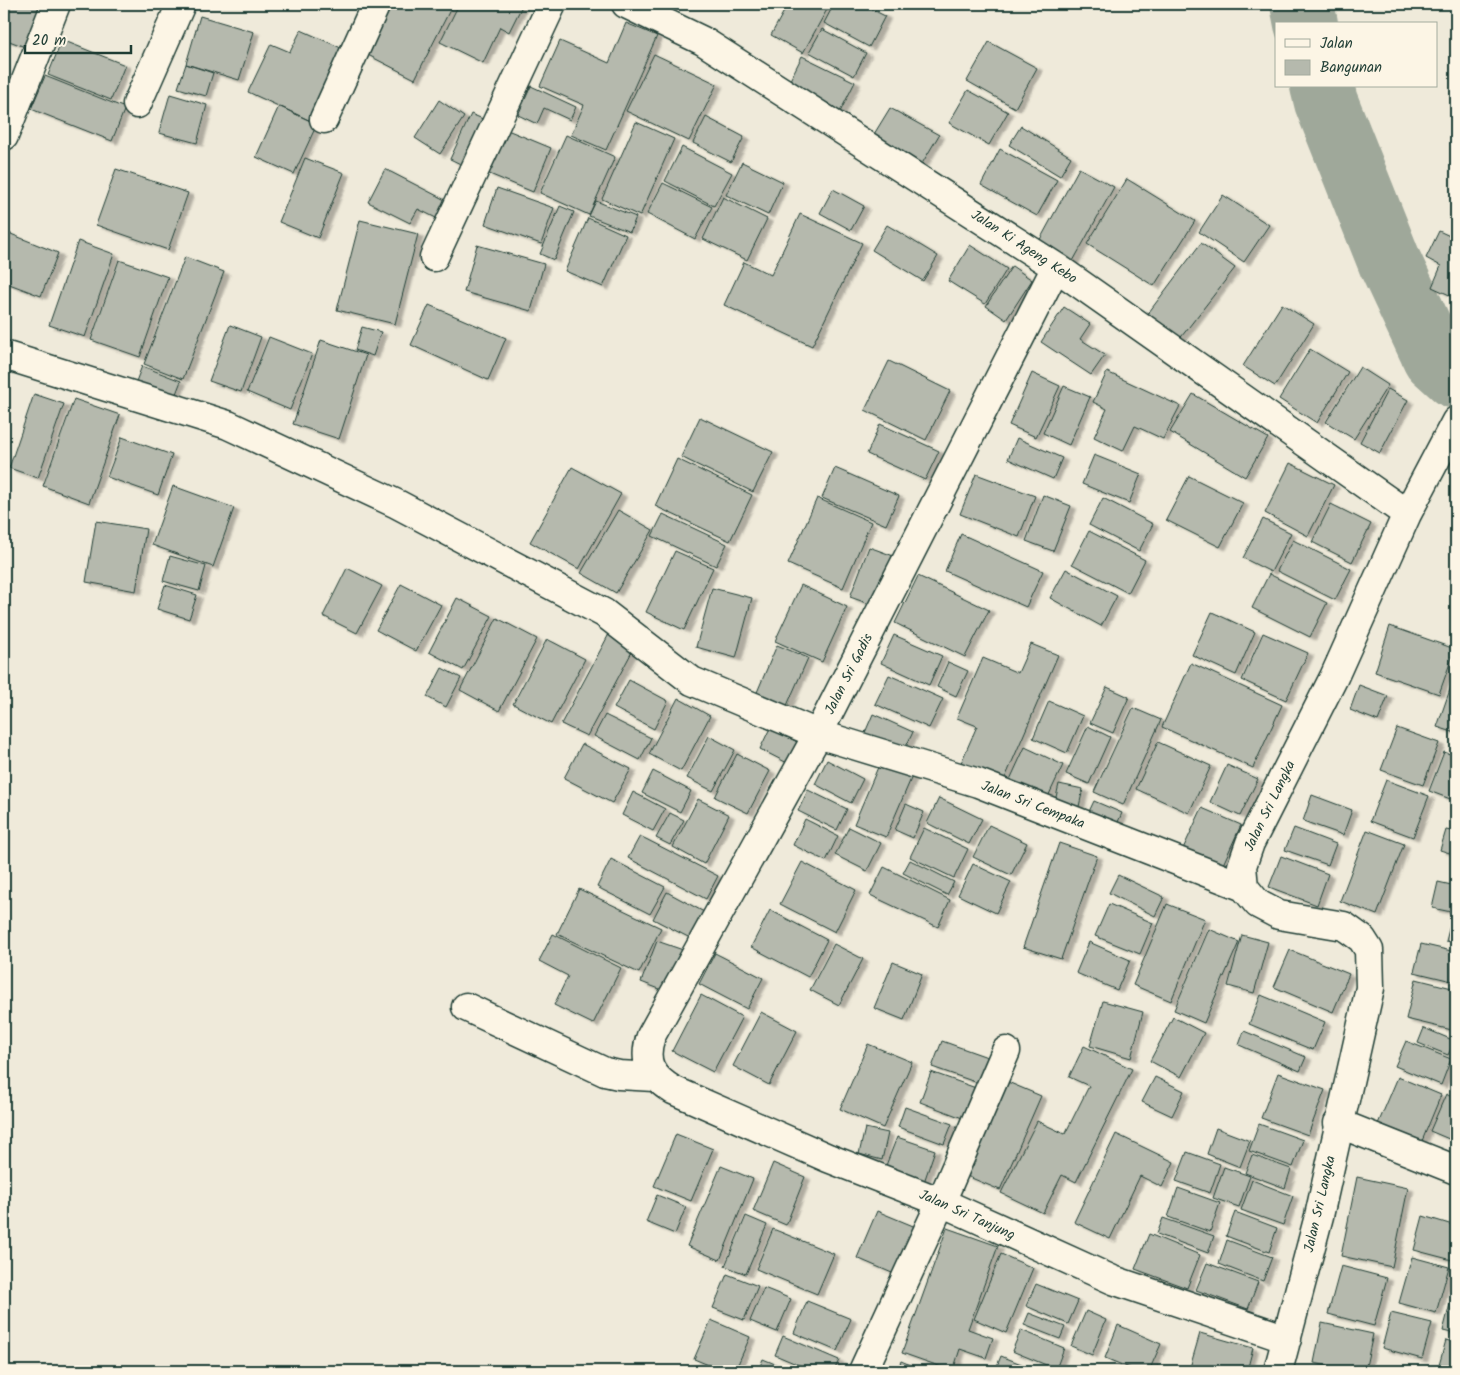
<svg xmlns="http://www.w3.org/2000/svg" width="1460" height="1375" viewBox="0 0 1460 1375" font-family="Kalam,sans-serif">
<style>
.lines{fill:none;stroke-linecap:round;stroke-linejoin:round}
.river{stroke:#9fa89a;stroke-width:64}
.building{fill:#b5b9ad;stroke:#1f3d34;filter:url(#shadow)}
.minor-casing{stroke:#1f3d34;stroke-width:31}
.minor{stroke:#fcf5e5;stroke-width:28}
.labels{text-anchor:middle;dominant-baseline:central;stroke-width:4;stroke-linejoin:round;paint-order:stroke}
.street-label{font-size:14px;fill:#1f3d34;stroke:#fcf5e5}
</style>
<defs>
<filter id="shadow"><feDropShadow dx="5.5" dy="3" stdDeviation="1" flood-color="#0004"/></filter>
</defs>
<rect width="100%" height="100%" fill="#efeada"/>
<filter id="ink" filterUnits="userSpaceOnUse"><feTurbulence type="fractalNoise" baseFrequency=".02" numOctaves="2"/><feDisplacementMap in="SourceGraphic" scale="10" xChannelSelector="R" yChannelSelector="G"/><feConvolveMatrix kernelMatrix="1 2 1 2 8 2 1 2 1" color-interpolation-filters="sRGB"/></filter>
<g filter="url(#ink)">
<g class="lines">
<!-- river -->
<path class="river" d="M1302 4 1306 24
M1322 86 1326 102 1390 263 1434 357 1456 377"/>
</g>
<!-- building -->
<path class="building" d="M4 4H42L25 47 4 39Z
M390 4H453L415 79 364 53Z
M459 4H523L509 32 500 27 483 63 440 42Z
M788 4H830L803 53 771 35Z
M834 4H861L885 16 869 47 824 23Z
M200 16 254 32 239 80 186 64Z
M626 23 657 36 606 150 571 135 584 105 540 86 560 41 609 63Z
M822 29 866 53 854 76 809 52Z
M301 30 350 52 317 124 248 92 271 44 290 52Z
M62 40 125 65 111 100 48 75Z
M989 42 1037 68 1015 108 967 81Z
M654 54 717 84 689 141 626 111Z
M802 56 855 82 839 114 786 88Z
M186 64 213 73 206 96 178 88Z
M45 76 125 108 112 141 31 109Z
M531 86 576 107 570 120 544 108 537 124 518 115Z
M968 90 1008 112 989 145 949 123Z
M170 94 207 105 197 143 159 133Z
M439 100 464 117 440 154 415 138Z
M279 106 317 124 294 174 256 157Z
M890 108 939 135 920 167 871 139Z
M471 114 490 122 469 168 450 159Z
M706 117 744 137 731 162 693 143Z
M636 122 674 139 640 216 602 199Z
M1021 126 1071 157 1060 176 1009 145Z
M505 129 551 148 533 192 487 173Z
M566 135 615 157 589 215 540 193Z
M682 147 732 173 714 206 665 181Z
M1000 149 1057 180 1037 216 981 185Z
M305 158 344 173 318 238 279 222Z
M742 162 783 182 768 215 726 195Z
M1079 168 1114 187 1072 263 1037 245Z
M116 169 188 193 168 250 96 225Z
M385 169 449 202 440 220 418 209 410 223 368 202Z
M1127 179 1195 221 1154 286 1087 244Z
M663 183 712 207 695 239 647 214Z
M497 188 554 208 541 244 485 224Z
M833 189 864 206 851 230 820 213Z
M1223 195 1269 225 1244 262 1199 232Z
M723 197 767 219 747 260 703 239Z
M596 201 636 217 630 232 589 216Z
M560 206 574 212 554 260 540 254Z
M800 214 862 243 812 346 724 305 744 262 771 275Z
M588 218 626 235 603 287 565 271Z
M360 220 418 234 395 324 337 310Z
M887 225 938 256 923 281 872 250Z
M1439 231 1456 239V298L1432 287 1441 266 1426 258Z
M6 232 58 253 41 296 4 282V237Z
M78 241 114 254 85 337 49 325Z
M1201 243 1235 268 1178 341 1146 316Z
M477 245 544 264 531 311 464 292Z
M970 245 1007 269 985 304 948 281Z
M185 257 224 272 183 379 144 364Z
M119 260 168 277 140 357 91 340Z
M1012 266 1032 280 1006 320 986 306Z
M1282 304 1314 324 1275 386 1243 366Z
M429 305 506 338 488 380 411 345Z
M1064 307 1090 324 1080 339 1105 355 1091 375 1041 342Z
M230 325 261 337 241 392 209 381Z
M362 327 381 332 373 356 355 350Z
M269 337 312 354 290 410 247 392Z
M321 340 366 355 339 439 293 424Z
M1310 349 1348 372 1317 423 1279 399Z
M889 361 950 391 926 440 865 410Z
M142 366 181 381 174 399 135 384Z
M1360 367 1388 385 1354 439 1326 422Z
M1107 372 1180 406 1163 439 1135 426 1123 451 1094 437 1107 409 1093 402Z
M1032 373 1060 386 1036 437 1009 425Z
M1064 386 1090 397 1069 445 1043 433Z
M1388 389 1408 400 1380 453 1360 442Z
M34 394 64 404 38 478 9 468Z
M1193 394 1268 438 1245 477 1170 432Z
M74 399 120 415 89 503 43 486Z
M700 417 773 452 753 492 681 457Z
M880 424 939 451 925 480 867 454Z
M122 437 172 455 158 495 107 477Z
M1017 438 1062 458 1053 479 1008 459Z
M1094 455 1141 474 1129 503 1082 484Z
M677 459 752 495 730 541 655 506Z
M1290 463 1334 485 1308 536 1265 513Z
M572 467 621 494 579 569 530 542Z
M835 468 899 496 886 525 822 498Z
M976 474 1035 496 1019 537 960 514Z
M1189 476 1243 503 1220 547 1166 520Z
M173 486 234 508 213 567 152 545Z
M1043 495 1071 506 1053 551 1026 541Z
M817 498 871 522 843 588 788 564Z
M1103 498 1153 524 1139 551 1089 525Z
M1331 504 1371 524 1352 562 1312 542Z
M618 510 653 530 616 593 581 573Z
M663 514 727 544 716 566 652 536Z
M1263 519 1291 533 1271 572 1243 558Z
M96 521 146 529 136 591 86 582Z
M1089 531 1145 560 1128 593 1072 564Z
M961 534 1043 571 1026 607 945 571Z
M1293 540 1351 569 1335 600 1277 571Z
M869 547 899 558 881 608 850 597Z
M675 551 713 568 684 630 646 612Z
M170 556 206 566 199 591 163 581Z
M347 568 382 586 357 633 323 616Z
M1066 569 1117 596 1101 626 1050 598Z
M1269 574 1327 603 1310 637 1252 608Z
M918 576 989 610 965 657 895 623Z
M401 584 441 605 416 651 376 630Z
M165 585 197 595 189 619 157 609Z
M801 585 847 607 822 662 775 641Z
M712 588 752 598 736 658 696 647Z
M457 598 492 616 463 670 429 652Z
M1212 612 1255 632 1236 675 1192 655Z
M497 618 537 639 499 711 460 690Z
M1390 626 1455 649 1439 694 1375 672Z
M1263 633 1308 653 1286 700 1242 680Z
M609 634 634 648 587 736 561 724Z
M894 635 942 656 929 685 881 663Z
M547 639 585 659 551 724 513 704Z
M1031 644 1058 655 1003 783 960 765 977 726 957 718 983 658 1018 673Z
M777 645 808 658 785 710 755 697Z
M948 662 968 671 956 696 937 687Z
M1191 663 1282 705 1253 768 1162 727Z
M442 668 461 678 446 707 427 697Z
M1456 672V733L1437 727Z
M889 675 943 699 929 728 875 704Z
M629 680 668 701 654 729 614 708Z
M1359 685 1388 696 1378 721 1350 710Z
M1107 687 1129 697 1113 733 1090 723Z
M678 698 710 716 681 771 649 754Z
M1049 701 1083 716 1067 753 1033 738Z
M1133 708 1161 720 1123 805 1094 792Z
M873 714 913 732 903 753 864 735Z
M605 715 651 738 640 760 594 736Z
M1088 726 1110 737 1089 784 1066 774Z
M770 728 805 746 795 767 760 749Z
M1397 728 1439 743 1423 785 1381 770Z
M709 736 735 750 713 791 687 778Z
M1158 742 1211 766 1189 813 1136 789Z
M582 744 631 769 612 803 564 778Z
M1025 747 1063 765 1046 801 1008 784Z
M1444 752 1456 756V792L1453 800 1429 791Z
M737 754 770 771 748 813 715 797Z
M827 760 863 779 851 803 815 784Z
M881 760 913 774 886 837 854 824Z
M1227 765 1258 779 1240 816 1210 802Z
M653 771 691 791 680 812 642 793Z
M1386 780 1429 796 1413 837 1370 821Z
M1059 784 1083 789 1077 815 1053 810Z
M808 790 847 809 837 830 798 811Z
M633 792 665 809 653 831 622 815Z
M1312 795 1352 810 1343 835 1303 821Z
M939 798 982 819 969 844 927 823Z
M698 799 729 815 704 864 673 847Z
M1094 801 1122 813 1113 833 1085 820Z
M906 804 924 812 913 838 895 830Z
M1202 808 1241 825 1220 871 1181 853Z
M670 813 684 820 670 845 656 838Z
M805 819 838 836 826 861 793 845Z
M989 825 1027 843 1011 875 973 857Z
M849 827 881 843 867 871 835 855Z
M924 828 968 849 954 878 910 857Z
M1294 828 1336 844 1328 865 1285 850Z
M1367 830 1404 844 1377 915 1340 901Z
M1446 830 1456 832V855L1440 850Z
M640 836 718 876 706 899 628 858Z
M1059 843 1097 856 1061 959 1023 947Z
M1281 856 1328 874 1317 905 1269 887Z
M611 859 665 887 650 914 597 887Z
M910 860 954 882 947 895 903 873Z
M802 862 856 890 835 932 780 904Z
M973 864 1011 882 996 913 958 895Z
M884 867 950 900 938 927 870 895Z
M1118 875 1164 897 1155 916 1109 893Z
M1438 882 1456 886V913L1432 908Z
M579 889 661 928 639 973 557 934Z
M667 892 704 912 690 938 653 919Z
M1109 904 1153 923 1140 954 1095 936Z
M1167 904 1205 919 1171 1001 1133 985Z
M770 910 827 940 808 977 751 947Z
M1451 921 1456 922V943L1446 941Z
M1209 929 1239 942 1204 1023 1174 1010Z
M553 934 621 968 593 1024 554 1005 568 976 539 961Z
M1242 935 1268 942 1254 993 1228 986Z
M657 941 686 951 670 993 641 982Z
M1089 942 1130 960 1117 990 1076 973Z
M834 944 863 959 839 1005 810 990Z
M1421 944 1456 952V982L1414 972Z
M1290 950 1349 974 1333 1012 1274 987Z
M715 953 763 978 747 1009 699 984Z
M893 962 922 974 904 1020 874 1008Z
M1416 979 1456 989V1031L1406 1019Z
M701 995 742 1017 713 1072 672 1051Z
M1261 995 1325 1022 1313 1050 1249 1024Z
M1103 1001 1143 1012 1131 1058 1090 1046Z
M761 1012 797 1031 769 1085 733 1066Z
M1173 1017 1204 1033 1181 1077 1150 1061Z
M1424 1028 1455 1041 1448 1055 1418 1043Z
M1244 1031 1306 1057 1300 1071 1239 1045Z
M942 1041 990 1058 981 1084 932 1067Z
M1406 1041 1451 1059 1441 1085 1395 1066Z
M868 1044 912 1062 883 1128 840 1109Z
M1084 1046 1132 1069 1076 1182 1062 1175 1043 1213 1001 1193 1037 1121 1065 1134 1089 1086 1069 1077Z
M931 1072 976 1088 965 1119 920 1102Z
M1278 1073 1325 1090 1308 1135 1261 1118Z
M1155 1077 1184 1091 1172 1116 1142 1102Z
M1398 1077 1441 1095 1422 1141 1378 1124Z
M1003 1080 1041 1096 1000 1190 962 1174Z
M1446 1094 1456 1099V1142L1430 1131Z
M905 1107 952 1124 944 1144 898 1127Z
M1259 1124 1303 1140 1293 1167 1249 1151Z
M865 1128 888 1133 882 1160 859 1154Z
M1216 1128 1250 1141 1240 1167 1207 1154Z
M676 1134 713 1149 691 1201 654 1186Z
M1116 1134 1174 1162 1162 1187 1140 1176 1110 1239 1074 1222Z
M897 1137 935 1150 924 1182 885 1168Z
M1187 1152 1220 1164 1210 1193 1176 1181Z
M1252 1155 1291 1169 1285 1188 1245 1173Z
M773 1163 805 1177 786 1225 753 1211Z
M721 1166 753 1179 720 1260 687 1246Z
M1224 1167 1250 1176 1239 1207 1213 1198Z
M1357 1177 1408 1188 1392 1267 1341 1256Z
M1252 1180 1293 1196 1283 1225 1241 1210Z
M1178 1188 1220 1203 1210 1232 1168 1217Z
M657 1195 686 1207 675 1234 646 1222Z
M877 1211 918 1228 899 1276 857 1258Z
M1235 1212 1277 1228 1269 1252 1226 1236Z
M746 1216 767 1225 746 1274 725 1266Z
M1423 1216 1456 1226V1261L1414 1250Z
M1163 1218 1214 1236 1208 1253 1157 1234Z
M947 1228 998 1246 968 1329 993 1338 986 1358 960 1349 953 1371 902 1353Z
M773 1229 834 1254 817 1294 756 1269Z
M1149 1234 1200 1255 1187 1288 1135 1269Z
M1227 1240 1272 1257 1263 1281 1219 1264Z
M1001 1254 1033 1268 1006 1333 974 1319Z
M1412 1257 1449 1267 1436 1313 1399 1303Z
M1207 1263 1258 1282 1248 1309 1196 1290Z
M1341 1266 1387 1278 1374 1326 1328 1314Z
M727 1274 758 1286 744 1320 713 1308Z
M1456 1281V1334L1443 1331Z
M1036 1284 1078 1301 1068 1324 1026 1306Z
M764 1288 791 1299 777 1332 750 1321Z
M807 1301 851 1319 837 1351 794 1333Z
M1086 1311 1106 1320 1092 1355 1071 1346Z
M1029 1313 1065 1327 1060 1339 1024 1325Z
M1391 1313 1432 1323 1422 1359 1382 1348Z
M711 1320 750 1337 735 1371H723L694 1359Z
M1322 1323 1373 1334 1365 1371H1352L1314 1363Z
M1118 1325 1161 1344 1149 1371H1137L1105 1358Z
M1021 1330 1064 1348 1056 1369 1012 1351Z
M1200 1333 1253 1348 1247 1371H1189Z
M783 1336 839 1360 834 1371H813L775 1355Z
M1446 1340 1456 1343V1371L1438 1369Z
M1001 1356 1039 1371H995Z
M763 1359 792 1371H758Z
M901 1361 925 1371H897Z
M686 1366 698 1371H683Z
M1157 1366 1174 1371H1155Z"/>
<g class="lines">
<!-- minor casing -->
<g class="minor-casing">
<path id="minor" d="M626 4 703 41 1056 267 1407 514
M137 104 181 4
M324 119 376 4
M4 136 56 4
M434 257 552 4
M1056 267 818 734 651 1036C642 1062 651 1077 673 1090L828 1158 941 1202 1113 1280 1287 1339
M4 355 228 425 397 504 604 613 692 681 818 734 978 783 1244 887
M466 1007 605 1072 619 1075 654 1077
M1338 1123 1456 1170
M863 1371 941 1202 1006 1051
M1278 1371 1319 1216 1370 988 1369 950 1362 939 1344 926 1279 915 1258 904 1244 887 1242 866 1250 843 1334 677 1407 514 1456 421"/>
</g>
<!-- minor -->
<use href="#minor" class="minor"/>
</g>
</g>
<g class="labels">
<!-- street labels -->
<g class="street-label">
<text transform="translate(1024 247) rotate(33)">Jalan Ki Ageng Kebo</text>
<text transform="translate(849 674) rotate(-63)">Jalan Sri Gadis</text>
<text transform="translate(1033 805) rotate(21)">Jalan Sri Cempaka</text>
<text transform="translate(1270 806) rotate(-64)">Jalan Sri Langka</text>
<text transform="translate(1320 1204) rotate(-77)">Jalan Sri Langka</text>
<text transform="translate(967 1215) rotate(24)">Jalan Sri Tanjung</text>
</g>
</g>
<!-- margin -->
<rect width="1460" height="1375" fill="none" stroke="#fcf5e5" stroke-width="20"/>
<rect x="10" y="10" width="1440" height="1355" fill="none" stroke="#1f3d34" stroke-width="2" filter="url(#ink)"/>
<!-- legend -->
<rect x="1275" y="22" width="162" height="65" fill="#fcf5e5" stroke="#a4ab9e"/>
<rect x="1285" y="39" width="25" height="8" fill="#fcf5e5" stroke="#a4ab9e"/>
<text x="1320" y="48" font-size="15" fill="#1f3d34">Jalan</text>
<rect x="1285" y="60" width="25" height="15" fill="#b5b9ad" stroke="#a4ab9e"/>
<text x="1320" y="72" font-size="15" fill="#1f3d34">Bangunan</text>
<!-- scale -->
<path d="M25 45v8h106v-8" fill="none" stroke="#1f3d34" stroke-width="2.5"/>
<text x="32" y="45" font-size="15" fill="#1f3d34" stroke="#fcf5e5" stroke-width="4" paint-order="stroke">20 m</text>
</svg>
